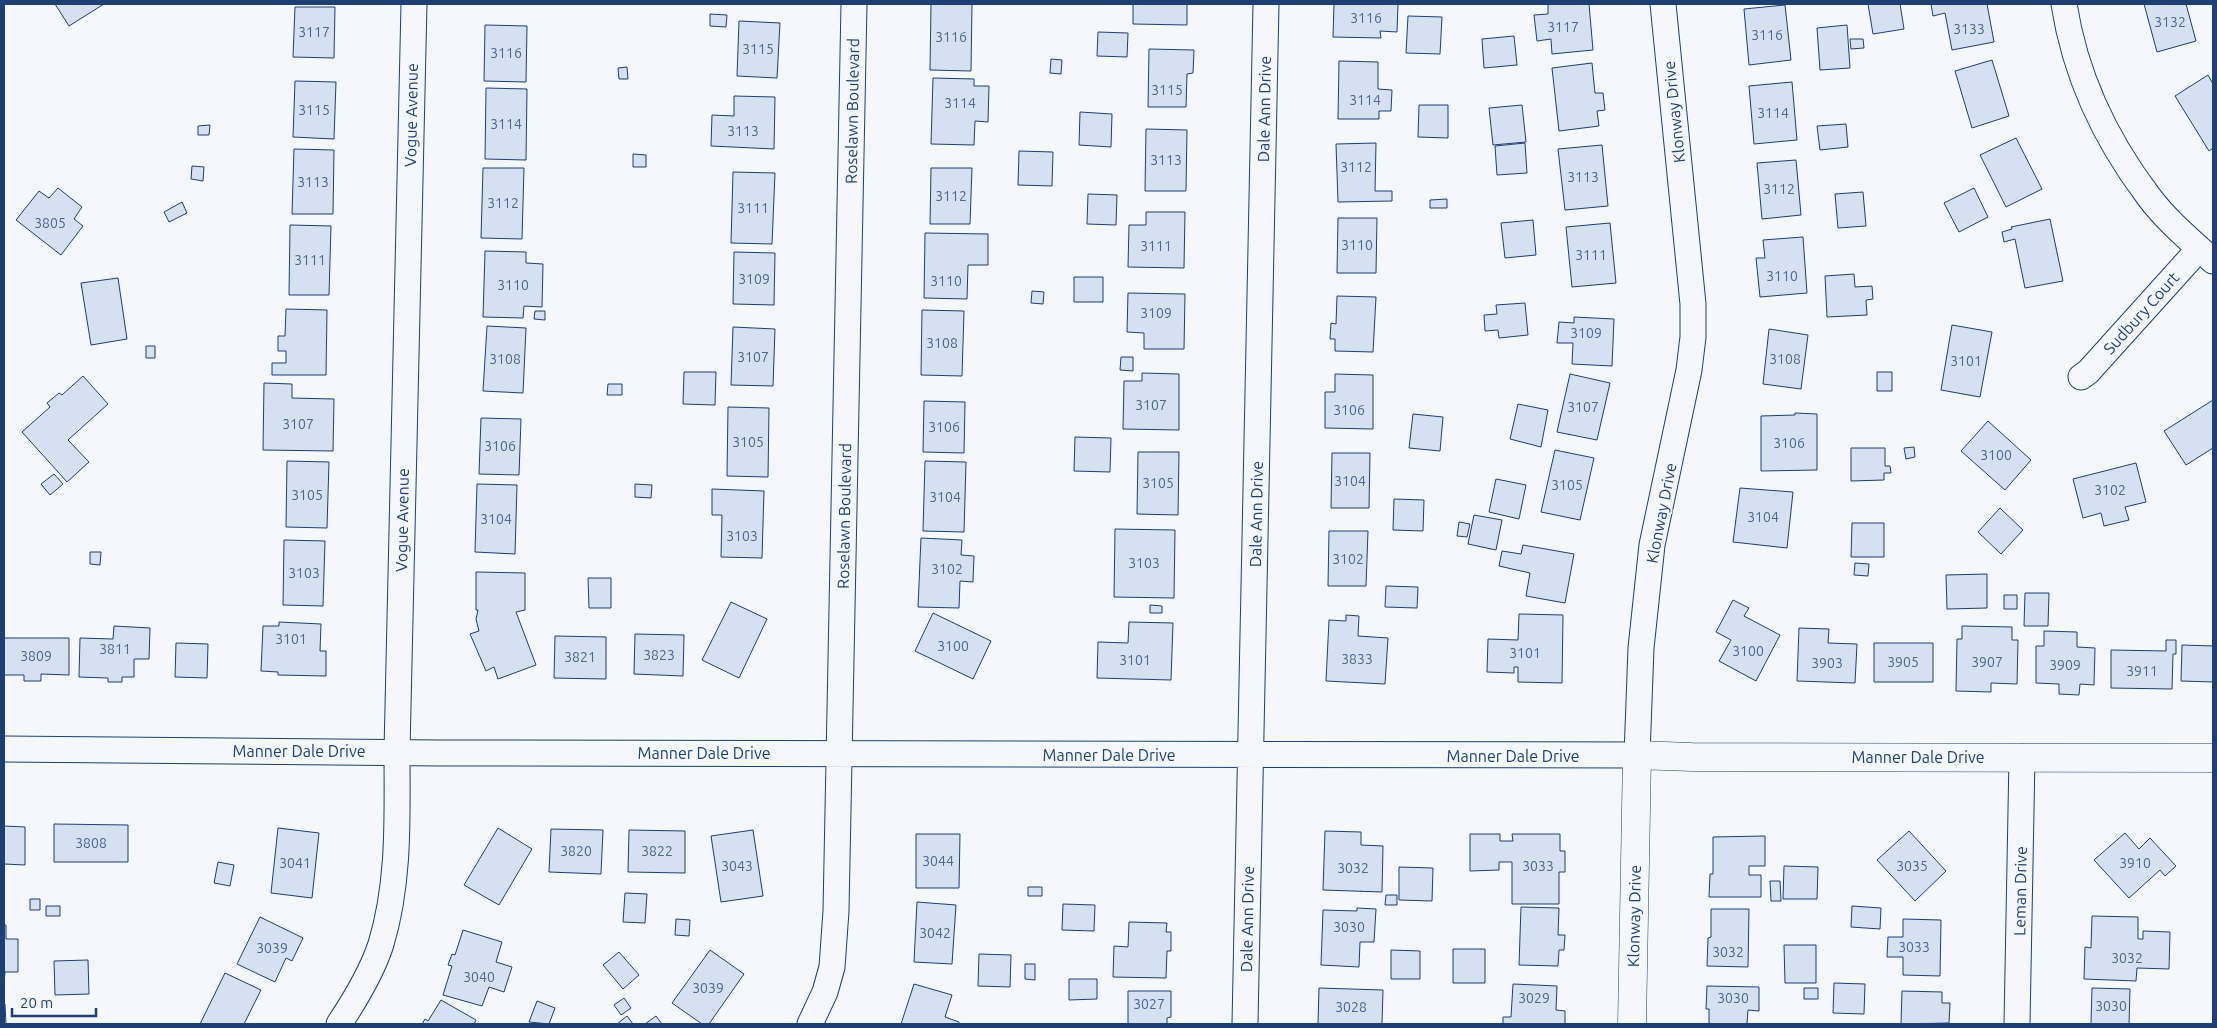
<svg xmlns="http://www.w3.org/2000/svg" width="2217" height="1028" viewBox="0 0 2217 1028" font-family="Ubuntu,sans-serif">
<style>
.building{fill:#d5e0f0;stroke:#1d3f73}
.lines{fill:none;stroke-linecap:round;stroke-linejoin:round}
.street-casing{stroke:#1d3f73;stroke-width:27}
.secondary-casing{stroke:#1d3f73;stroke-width:29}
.street{stroke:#f4f7fb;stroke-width:25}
.secondary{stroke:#f4f7fb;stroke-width:28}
.labels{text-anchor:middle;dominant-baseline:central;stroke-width:4;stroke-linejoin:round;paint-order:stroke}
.number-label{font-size:14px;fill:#4b6792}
.street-label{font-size:16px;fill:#1d3f73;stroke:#f4f7fb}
</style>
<rect width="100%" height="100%" fill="#f4f7fb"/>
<!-- building -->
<path class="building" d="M55 4H104L69 26Z
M931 4H972L971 71 930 70Z
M1133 4H1187V25L1133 24Z
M1334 4H1398L1397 32 1380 31 1381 38 1333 37Z
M1548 4H1589L1593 50 1552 54 1551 39 1537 41 1534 15 1548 14Z
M1868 4H1900L1904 29 1873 34Z
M1931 4H1987L1994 42 1952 50 1945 13 1933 16Z
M2144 4H2186L2196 41 2157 52Z
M1785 5 1791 60 1749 65 1744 9Z
M295 7H335L334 58 293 57Z
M710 14 727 15 726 27 710 26Z
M1408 16 1442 17 1440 54 1406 53Z
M739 21 780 23 777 78 737 76Z
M485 25 527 26 526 82 484 81Z
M1847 25 1850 68 1820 70 1817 28Z
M1098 32 1128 33 1127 57 1097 56Z
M1514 36 1517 65 1484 68 1482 39Z
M1850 39H1863L1864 48 1851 49Z
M1149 49 1194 50 1193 73 1187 74 1186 107H1148Z
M1051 59 1062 60 1061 74 1050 73Z
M1992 60 2009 116 1972 128 1955 71Z
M1339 61 1378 62V89L1392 90 1391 111H1379V119H1338Z
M1592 63 1595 93H1603L1605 110 1597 111 1599 126 1559 131 1552 68Z
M627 67 628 79H619L618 68Z
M2208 75 2213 84V148L2209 151 2175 96Z
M933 78 974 79V86H989L988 122 975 121 974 145 931 144Z
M295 81 336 82 334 139 293 137Z
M1792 82 1797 140 1754 144 1749 86Z
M486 88 527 89 526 160 485 159Z
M734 96 775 97 774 149 711 146 712 115 734 116Z
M1419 105H1448V138L1418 137Z
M1522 105 1526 142 1493 145 1489 108Z
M1080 112 1112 114 1111 147 1079 145Z
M1846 124 1848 147 1820 150 1817 126Z
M210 125 209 135H198V126Z
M1146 129 1187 130 1186 191H1145Z
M2016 138 2042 189 2006 207 1980 155Z
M1376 143 1375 191H1392V201L1338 202 1336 144Z
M1525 143 1527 173 1497 175 1495 146Z
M1602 145 1608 206 1565 210 1558 149Z
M294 149 334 150 333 214H292Z
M1019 151 1053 152 1052 186 1018 185Z
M633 154 646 155V167H633Z
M1796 160 1801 215 1762 219 1757 163Z
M192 166 204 167 203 181 191 179Z
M483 168H524L522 239 481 238Z
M931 168H972L970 224H930Z
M733 172 775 173 772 244 731 243Z
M58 188 82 207 74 219 83 226 61 255 16 220 39 191 49 198Z
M1974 188 1988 217 1959 232 1944 203Z
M1863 192 1866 226 1838 228 1835 194Z
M1088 194 1117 195 1116 225 1087 224Z
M1447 199V208H1430V200Z
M182 202 187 213 169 222 164 212Z
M1146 212H1185L1184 268 1128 267 1129 225H1146Z
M1338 218H1377L1376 273H1337Z
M2050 219 2063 281 2025 288 2015 239 2004 242 2002 232 2012 229 2011 227Z
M1533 220 1536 255 1505 258 1501 223Z
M1610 223 1616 283 1572 287 1566 227Z
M290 225 331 226 329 295H289Z
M925 233 988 234V265H968L967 299 924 298Z
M1803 237 1807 293 1760 297 1756 258H1765L1763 240Z
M485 251 526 252V263L543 264 542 307 524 306 523 318 483 317Z
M734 252 775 253 774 305 733 304Z
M1854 274 1855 287 1872 286 1873 299 1866 300 1867 315 1827 317 1825 276Z
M1074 277H1103V302H1074Z
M118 278 127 339 91 345 81 283Z
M1032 291 1044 292 1043 304 1031 303Z
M1128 293 1185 294 1184 349H1144V333L1127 332Z
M1337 296 1376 297 1373 352 1335 351V339H1330L1331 323 1336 324Z
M1525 303 1528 335 1499 338 1498 330 1485 331 1484 315 1497 314 1496 305Z
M286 309 327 310 326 375H272V363H286V351H278V336H285Z
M922 310 964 311 962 376 921 375Z
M535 311H545V320L534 319Z
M1574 317 1614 319 1612 366 1572 364 1573 343H1557L1559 322 1574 323Z
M1952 325 1992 332 1980 397 1941 390Z
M487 326 526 328 523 393 483 391Z
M733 327 775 329 773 386 731 385Z
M1769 329 1808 335 1801 389 1763 384Z
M146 346H155V358H146Z
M1121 357H1133V371L1120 370Z
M684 372H716L715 405 683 404Z
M1877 372H1892V391H1877Z
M1142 373 1179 374V430L1123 429 1124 381H1142Z
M1335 374 1373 375V429L1325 428V392H1335Z
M1570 374 1610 383 1597 440 1557 432Z
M83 376 108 404 68 440 89 462 67 482 22 432 50 407 47 403 59 393 62 395Z
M264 383 292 384V398L334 399 333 451 263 450Z
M608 384H622V395H607Z
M2213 400V448L2186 465 2164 431Z
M924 401 965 402 964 453 923 452Z
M1518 404 1548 410 1541 447 1510 439Z
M728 407 769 408 768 477 727 476Z
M1795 413 1817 414V470L1761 471V416L1795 415Z
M1413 414 1443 417 1440 451 1409 448Z
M481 418 521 419 519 475 479 474Z
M1988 421 2031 460 2005 490 1961 451Z
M1075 437 1111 438 1110 472 1074 471Z
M1914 447 1915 457 1906 459 1904 448Z
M1851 448H1885V466H1890L1891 473H1884V480L1851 481Z
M1555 450 1594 458 1580 520 1541 512Z
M1138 452H1179L1178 515 1137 514Z
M1332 453H1370L1369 508H1331Z
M287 461 329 462 327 528 286 527Z
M925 461 966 462 964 532 923 531Z
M2136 463 2146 502 2125 507 2129 520 2104 526 2101 513 2083 518 2073 479Z
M54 474 63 484 50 495 41 484Z
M1496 479 1526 485 1519 519 1489 512Z
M477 484 517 485 515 554 475 552Z
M635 484 652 485 651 498 635 497Z
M1740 488 1793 492 1787 548 1733 542Z
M712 489 764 491 762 558 721 557 722 515H712Z
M1394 499 1424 500 1423 531 1393 530Z
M2000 508 2023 530 2001 554 1978 532Z
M1474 515 1502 520 1496 550 1468 544Z
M1459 522 1470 524 1467 537 1457 536Z
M1852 523H1884V557H1851Z
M1115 529 1175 530 1174 598 1114 597Z
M1329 531H1368L1366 586H1328Z
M921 538 962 540 961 555 974 556 973 582 960 581 959 608 918 607Z
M284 540 325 541 323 606 283 605Z
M1523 545 1574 554 1565 603 1526 596 1530 573 1499 566 1502 551 1521 554Z
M90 552H101L100 565 90 564Z
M1855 563 1869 564 1868 576 1854 575Z
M476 572 525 573V610L516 612 536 665 498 679 494 667 486 671 470 634 479 631 476 619 478 610H476Z
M1987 574V608L1947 609 1946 575Z
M588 578H611V608H589Z
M1386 586 1418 587 1417 608 1385 607Z
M2025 593H2049L2048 626H2024Z
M2004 595H2017V609H2004Z
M1733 600 1749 608 1744 616 1780 635 1756 681 1719 661 1731 640 1716 632Z
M731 602 767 619 739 678 702 660Z
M1150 605 1162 606V613H1150Z
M933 613 991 641 973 679 915 651Z
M1519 614 1563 615 1562 683 1518 682V667H1514V673L1487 672 1488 639 1518 640Z
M1346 615 1359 616 1358 636 1388 638 1385 684 1326 681 1329 620 1346 621Z
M279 622 321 624 320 651H326V676L278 675V672L261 671 263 626H279Z
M1129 622 1173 623 1171 680 1097 678 1098 642 1128 643Z
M114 626 150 628 149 659H134V677H122V682H108V678L79 677 80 638 113 639Z
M1962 626 2012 627V640H2018L2017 684 1991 683V692L1956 691 1957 639H1962Z
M1799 628 1829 629 1828 643 1857 644 1855 683 1797 681Z
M2044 631 2077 632V647L2095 648 2094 685 2080 684 2079 695 2059 694V684L2036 683V646H2044Z
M635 634 684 635 683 676 634 674Z
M555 636 606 637V679L554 678Z
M4 638H69V675L41 674V681H24V675H4Z
M2166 640H2176V654H2173L2172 689 2111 688V650L2166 651Z
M176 643 208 644 207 678 175 677Z
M1874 643H1933V682H1874Z
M2182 645 2213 646V682L2181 681Z
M54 824 128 825V862H54Z
M4 826 25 827V865L4 864Z
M278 828 319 833 312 898 271 893Z
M498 828 532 849 499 905 464 885Z
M551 829 603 830 601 874 549 872Z
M629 830 685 831V873L628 872Z
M753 830 763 896 721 902 711 836Z
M1325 831 1361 832V845L1383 846 1382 892 1323 890Z
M1909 831 1946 871 1915 901 1877 860Z
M2125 833 2139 849 2150 838 2176 866 2165 876 2160 870 2129 898 2094 860Z
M916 834H960L959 888H916Z
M1470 834H1500V841H1513L1512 834H1560V851H1565V872H1559V904H1512V862H1499V870L1470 871Z
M1765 836V866H1749V875H1761V897H1709L1710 874H1713V837Z
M218 862 234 865 230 886 214 883Z
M1784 866 1818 867 1817 899H1783Z
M1399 867 1433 868 1432 901 1399 900Z
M1770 881H1780L1781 901H1771Z
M1028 887H1042V896H1028Z
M625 893 647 894 645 923 623 922Z
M1386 895H1397V905H1385Z
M30 899H40V910H30Z
M917 902 956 905 952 964 914 962Z
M1063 904 1095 905 1094 931 1062 930Z
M46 906H60V916H46Z
M1852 906 1881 908 1880 929 1851 927Z
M1521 907 1559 908 1558 935H1565L1564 950H1559L1558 966 1519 965Z
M1357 908 1376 909 1374 942H1360L1359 967 1321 965 1323 910 1357 911Z
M1711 909H1749L1748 967 1707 966 1708 938 1711 937Z
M2092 916 2138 917V939H2143V931L2170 932 2169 969 2137 968 2136 981 2084 979 2085 947 2091 948Z
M260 917 303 938 292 961 286 958 275 982 237 964Z
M676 919 690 920 689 936 675 935Z
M1903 919 1941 920 1940 976 1903 975V957H1887L1888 937H1903Z
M1129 922 1167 923 1166 932H1171V951H1167L1166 978 1113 977 1114 946 1128 947Z
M4 925H6V939H18V972H5L4 983Z
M463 930 502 942 496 962 512 967 504 992 489 987 482 1006 443 995 452 966 448 965 452 954 455 955Z
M1784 945H1816V983H1785Z
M1453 949H1485V983H1453Z
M710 950 744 974 709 1024H702L672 1003Z
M1391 950 1420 951V979H1391Z
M619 952 639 975 623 989 603 965Z
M979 954 1011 955 1010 987 978 986Z
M88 960 89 994 55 995 54 961Z
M1025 964H1035V980L1025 979Z
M225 973 261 990 244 1024H200Z
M1069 979H1097V999L1069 1000Z
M1834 983 1865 984 1864 1014 1833 1013Z
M914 984 952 995 945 1017 959 1022V1024H901Z
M1513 984 1557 986 1556 1010 1565 1011V1024H1503V1017H1511Z
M1707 986 1759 987V1011L1748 1010 1747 1024H1709V1009H1706Z
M1319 988 1383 990 1382 1024H1318Z
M1804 988H1818V999H1804Z
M2092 988 2130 989 2129 1024H2091Z
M1128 991H1171V1017L1167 1018V1024H1128Z
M1902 991 1942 992V1003H1950L1949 1023 1901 1024Z
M624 998 631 1008 621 1015 614 1005Z
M441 1000 476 1020 474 1024H422L425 1019 428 1021Z
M537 1001 555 1008 549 1024 529 1022Z
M4 1004H5L6 1024H4Z
M627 1016 633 1024H617Z
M656 1016 662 1024H645Z"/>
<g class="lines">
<!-- street casing -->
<g class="street-casing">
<path id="street" d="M2064 4C2075 75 2105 139 2149 197 2167 221 2191 241 2213 261
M2081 377 2088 372 2199 249
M4 749 440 753 1637 755 1641 648 1652 545 1689 370 1693 337V304L1663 4
M339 1024C355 1000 372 972 381 944 400 881 397 816 397 751L414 4
M810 1024 825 992 832 967 836 911 854 4
M1245 1024 1266 4
M2017 1024 2022 757"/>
</g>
<!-- secondary casing -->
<g class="secondary-casing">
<path id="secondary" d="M1632 1024 1637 755 1692 757 2213 758"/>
</g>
<!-- street -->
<use href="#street" class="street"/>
<!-- secondary -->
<use href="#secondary" class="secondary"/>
</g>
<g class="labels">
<!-- number labels -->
<g class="number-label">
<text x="1366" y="18">3116</text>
<text x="2170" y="22">3132</text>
<text x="1563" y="27">3117</text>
<text x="1969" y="29">3133</text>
<text x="314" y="32">3117</text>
<text x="1767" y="35">3116</text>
<text x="951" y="37">3116</text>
<text x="758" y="49">3115</text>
<text x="506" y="53">3116</text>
<text x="1167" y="90">3115</text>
<text x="1365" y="100">3114</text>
<text x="960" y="103">3114</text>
<text x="314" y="110">3115</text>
<text x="1773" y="113">3114</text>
<text x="506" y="124">3114</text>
<text x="743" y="131">3113</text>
<text x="1166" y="160">3113</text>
<text x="1356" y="167">3112</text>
<text x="1583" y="177">3113</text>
<text x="313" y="182">3113</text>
<text x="1779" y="189">3112</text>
<text x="951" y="196">3112</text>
<text x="503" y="203">3112</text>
<text x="753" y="208">3111</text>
<text x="50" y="223">3805</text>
<text x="1357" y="245">3110</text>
<text x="1156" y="246">3111</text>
<text x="1591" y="255">3111</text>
<text x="310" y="260">3111</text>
<text x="1782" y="276">3110</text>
<text x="754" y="279">3109</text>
<text x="946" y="281">3110</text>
<text x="513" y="285">3110</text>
<text x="1156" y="313">3109</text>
<text x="1586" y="333">3109</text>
<text x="942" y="343">3108</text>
<text x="753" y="357">3107</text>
<text x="505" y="359">3108</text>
<text x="1785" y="359">3108</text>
<text x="1966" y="361">3101</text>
<text x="1151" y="405">3107</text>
<text x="1583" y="407">3107</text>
<text x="1349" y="410">3106</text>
<text x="298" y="424">3107</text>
<text x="944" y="427">3106</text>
<text x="748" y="442">3105</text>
<text x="1789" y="443">3106</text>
<text x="500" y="446">3106</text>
<text x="1996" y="455">3100</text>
<text x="1350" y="481">3104</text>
<text x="1158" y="483">3105</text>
<text x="1567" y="485">3105</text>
<text x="2110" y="490">3102</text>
<text x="307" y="495">3105</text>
<text x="945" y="497">3104</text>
<text x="1763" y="517">3104</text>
<text x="496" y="519">3104</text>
<text x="742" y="536">3103</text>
<text x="1348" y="559">3102</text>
<text x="1144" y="563">3103</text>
<text x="947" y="569">3102</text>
<text x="304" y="573">3103</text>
<text x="291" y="639">3101</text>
<text x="953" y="646">3100</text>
<text x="115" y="649">3811</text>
<text x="1748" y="651">3100</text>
<text x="1525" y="653">3101</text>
<text x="659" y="655">3823</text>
<text x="36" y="656">3809</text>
<text x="580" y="657">3821</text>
<text x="1357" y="659">3833</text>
<text x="1135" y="660">3101</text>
<text x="1903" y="662">3905</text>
<text x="1987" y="662">3907</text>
<text x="1827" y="663">3903</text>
<text x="2065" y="665">3909</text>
<text x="2142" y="671">3911</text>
<text x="91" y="843">3808</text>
<text x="576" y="851">3820</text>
<text x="657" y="851">3822</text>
<text x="938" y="861">3044</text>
<text x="295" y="863">3041</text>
<text x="2135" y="863">3910</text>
<text x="737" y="866">3043</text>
<text x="1538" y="866">3033</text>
<text x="1912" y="866">3035</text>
<text x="1353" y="868">3032</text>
<text x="1349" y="927">3030</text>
<text x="935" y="933">3042</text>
<text x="1914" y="947">3033</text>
<text x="272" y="948">3039</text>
<text x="1728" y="952">3032</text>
<text x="2127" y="958">3032</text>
<text x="479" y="977">3040</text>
<text x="708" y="988">3039</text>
<text x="1534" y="998">3029</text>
<text x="1733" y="998">3030</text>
<text x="1149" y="1004">3027</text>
<text x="2111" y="1006">3030</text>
<text x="1351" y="1007">3028</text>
</g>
<!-- street labels -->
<g class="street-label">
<text transform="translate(1264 109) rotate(-89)">Dale Ann Drive</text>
<text transform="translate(852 111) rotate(-89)">Roselawn Boulevard</text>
<text transform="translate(1674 112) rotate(-96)">Klonway Drive</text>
<text transform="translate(411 115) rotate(-89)">Vogue Avenue</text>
<text transform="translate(2141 313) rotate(-48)">Sudbury Court</text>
<text transform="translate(1661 513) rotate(-79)">Klonway Drive</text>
<text transform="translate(1256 514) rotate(-89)">Dale Ann Drive</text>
<text transform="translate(844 516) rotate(-89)">Roselawn Boulevard</text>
<text transform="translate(402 520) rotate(-89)">Vogue Avenue</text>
<text x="299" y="751">Manner Dale Drive</text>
<text x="704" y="753">Manner Dale Drive</text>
<text x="1109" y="755">Manner Dale Drive</text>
<text x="1513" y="756">Manner Dale Drive</text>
<text x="1918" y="757">Manner Dale Drive</text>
<text transform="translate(2020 891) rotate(-89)">Leman Drive</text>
<text transform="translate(1634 916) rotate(-89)">Klonway Drive</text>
<text transform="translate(1247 919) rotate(-89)">Dale Ann Drive</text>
</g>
</g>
<!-- border -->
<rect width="2217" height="1028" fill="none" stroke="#1d3f73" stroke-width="10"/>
<!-- scale -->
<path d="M12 1008v8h84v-8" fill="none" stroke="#1d3f73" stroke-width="2.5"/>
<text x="20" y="1008" font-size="15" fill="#1d3f73" stroke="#f4f7fb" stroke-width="4" paint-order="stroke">20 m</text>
</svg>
